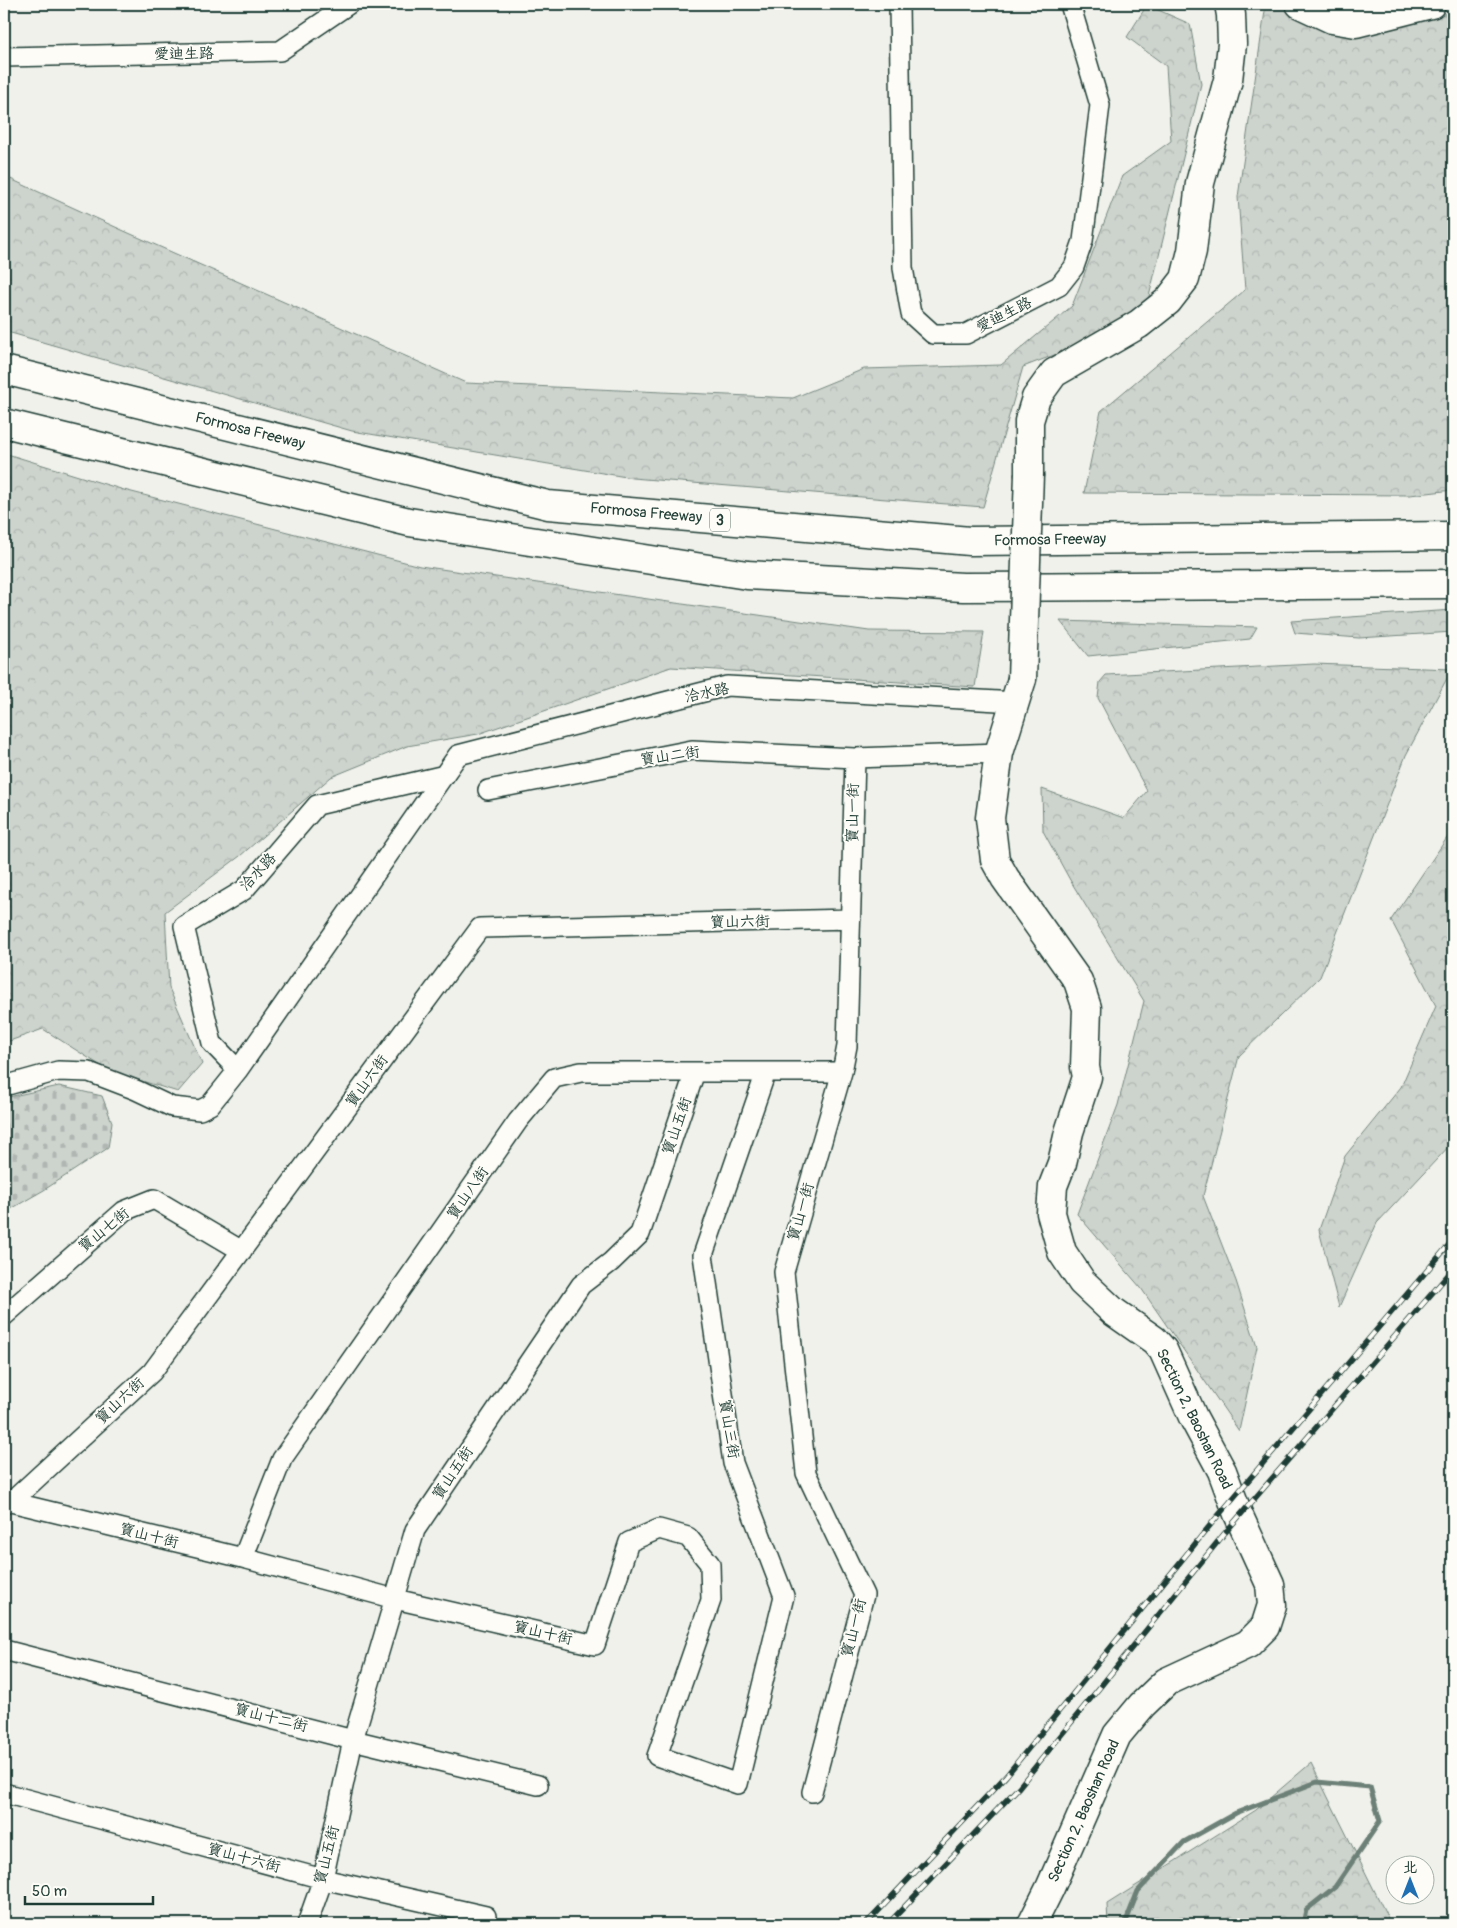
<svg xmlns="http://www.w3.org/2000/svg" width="1457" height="1928" viewBox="0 0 1457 1928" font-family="Pangolin,'LXGW WenKai TC',sans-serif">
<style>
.forest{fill:url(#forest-crowns);stroke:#768880}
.cemetery{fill:url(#cemetery-stones);stroke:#768880}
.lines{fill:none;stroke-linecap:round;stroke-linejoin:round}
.stream{stroke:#6c8077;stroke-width:5}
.street-casing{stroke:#1f3d34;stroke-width:22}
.secondary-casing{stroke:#1f3d34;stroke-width:31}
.highway-casing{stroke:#1f3d34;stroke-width:31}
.street{stroke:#fdfcf7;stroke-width:19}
.secondary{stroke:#fdfcf7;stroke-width:28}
.highway{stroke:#fdfcf7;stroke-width:28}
.rail-casing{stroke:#1f3d34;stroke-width:5.5}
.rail{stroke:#fdfcf7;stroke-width:4;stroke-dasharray:11;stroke-linecap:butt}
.secondary-bridge-casing{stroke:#1f3d34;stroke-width:31;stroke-linecap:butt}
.secondary-bridge{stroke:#fdfcf7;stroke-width:28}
.labels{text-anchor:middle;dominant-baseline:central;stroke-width:4;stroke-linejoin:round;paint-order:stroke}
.shield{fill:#fdfcf7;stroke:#62766e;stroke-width:1}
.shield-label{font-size:14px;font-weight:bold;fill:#1f3d34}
.street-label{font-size:15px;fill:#1f3d34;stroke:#fdfcf7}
</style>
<defs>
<pattern id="forest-crowns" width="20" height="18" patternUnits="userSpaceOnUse" patternTransform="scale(1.25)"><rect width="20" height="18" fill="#cdd3cd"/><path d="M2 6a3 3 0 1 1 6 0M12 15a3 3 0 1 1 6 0" fill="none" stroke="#b0b6b1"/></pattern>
<pattern id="cemetery-stones" width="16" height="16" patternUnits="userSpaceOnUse" patternTransform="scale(1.25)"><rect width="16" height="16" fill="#cdd3cd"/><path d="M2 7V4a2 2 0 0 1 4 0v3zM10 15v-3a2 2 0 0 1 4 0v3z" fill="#b0b6b1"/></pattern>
</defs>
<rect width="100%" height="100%" fill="#f0f1eb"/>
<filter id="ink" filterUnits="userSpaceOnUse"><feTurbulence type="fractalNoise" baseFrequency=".02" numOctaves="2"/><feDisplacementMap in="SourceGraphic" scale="10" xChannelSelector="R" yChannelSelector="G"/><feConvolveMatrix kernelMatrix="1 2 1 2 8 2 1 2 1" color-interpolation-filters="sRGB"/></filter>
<g filter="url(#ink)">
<!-- forest -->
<path class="forest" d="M1266 4H1294L1372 21 1453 13V490L1410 495 1084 493 1101 411 1245 290 1238 197Z
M1147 5 1190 24 1201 84 1143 321 1023 367 983 507 632 478 352 431 4 331V176L122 230 466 383 793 398 864 369 1001 365 1072 306 1122 176 1171 141 1166 66 1127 37Z
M4 453 124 490 420 566 869 631 984 632 975 687 671 667 478 734 407 746 331 777 240 856 165 912 169 988 202 1064 178 1092 109 1071 43 1029 4 1043Z
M1453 610V632L1359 638 1295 633 1291 621Z
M1060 621 1257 627 1250 639 1088 656Z
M1314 664 1452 669 1406 755 1320 977 1239 1056 1203 1196 1236 1281 1257 1347 1239 1431 1141 1288 1077 1214 1118 1105 1144 1001 1070 880 1043 831 1042 789 1124 818 1147 791 1098 698 1100 682 1106 675Z
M1453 829V1142L1377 1223 1339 1307 1319 1230 1345 1156 1401 1087 1436 1006 1391 920Z
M1311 1763 1391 1924H1108L1107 1904 1256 1810Z"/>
<!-- cemetery -->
<path class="cemetery" d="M59 1086 102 1096 112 1122 108 1148 44 1190 4 1213V1098Z"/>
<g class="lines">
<!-- stream -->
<path class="stream" d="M1125 1924 1138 1891 1184 1842 1236 1813 1317 1782 1370 1787 1380 1821 1335 1887 1306 1910 1303 1924"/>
<!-- street casing -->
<g class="street-casing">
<path id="street" d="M899 4 903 268 911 314 933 334H966L1059 286 1074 267 1083 241 1100 105 1070 4
M4 57 280 51 349 4
M488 790 692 750 855 758
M238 1070 212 1043 184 926 244 890 317 805 445 775
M4 1086 58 1071 89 1072 136 1090 172 1107 200 1110 210 1105 238 1070 458 755 727 686 1016 702
M4 1316 124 1211 154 1199 242 1251
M11 1502 243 1558 395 1599 595 1645 629 1542 659 1529 688 1537 710 1564 711 1600 657 1756 738 1784 784 1596 733 1463 703 1255 766 1072
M4 1504 11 1502 152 1372 480 928 851 919
M243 1558 282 1459 518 1121 554 1078 581 1072H842
M4 1650 353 1740 538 1785
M812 1792 864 1595 806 1473 784 1272 842 1072 847 1046 855 758 999 753
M4 1793 323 1879 486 1916
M307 1924 323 1879 353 1740 415 1530 581 1285 611 1262 640 1234 695 1072"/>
</g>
<!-- secondary casing -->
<g class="secondary-casing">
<path id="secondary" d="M1300 4 1332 19 1356 23 1431 4
M1029 474V421L1036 398 1054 373 1139 324 1168 301 1185 279 1192 251 1200 183 1228 80 1232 44 1231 15 1229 4
M1022 679 999 753 990 818 995 860 1005 878 1078 981 1087 1008 1085 1067 1087 1077 1069 1132 1062 1163 1053 1186 1051 1213 1062 1252 1082 1282 1114 1312 1154 1340 1163 1350 1193 1417 1222 1471 1238 1514 1270 1584 1272 1605 1265 1627 1248 1644 1166 1682 1142 1705 1117 1735 1050 1888 1032 1924"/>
</g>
<!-- highway casing -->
<g class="highway-casing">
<path id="highway" d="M4 370 548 505 970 541 1453 536
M4 423 409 522 747 575 963 587 1453 584"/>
</g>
<!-- street -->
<use href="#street" class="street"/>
<!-- secondary -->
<use href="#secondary" class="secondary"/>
<!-- highway -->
<use href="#highway" class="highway"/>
<!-- rail casing -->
<g class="rail-casing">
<path id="rail" d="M866 1924 1006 1776 1212 1523 1453 1240
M888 1924 1019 1787 1224 1534 1453 1269"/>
</g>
<!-- rail -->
<use href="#rail" class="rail"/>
<!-- secondary-bridge casing -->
<g class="secondary-bridge-casing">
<path id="secondary-bridge" d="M1022 679 1029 474"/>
</g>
<!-- secondary-bridge -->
<use href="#secondary-bridge" class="secondary-bridge"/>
</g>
</g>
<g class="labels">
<!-- shield labels -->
<rect class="shield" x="710" y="508.5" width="20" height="23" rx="4"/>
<g class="shield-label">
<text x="720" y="520">3</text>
</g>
<!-- street labels -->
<g class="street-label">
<text transform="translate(184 54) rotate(-1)">愛迪生路</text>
<text transform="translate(1004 315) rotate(-27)">愛迪生路</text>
<text transform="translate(250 431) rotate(14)">Formosa Freeway</text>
<text transform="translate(646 513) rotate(5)">Formosa Freeway</text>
<text transform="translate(1050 540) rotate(-1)">Formosa Freeway</text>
<text transform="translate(707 693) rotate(-12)">洽水路</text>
<text transform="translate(670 756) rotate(-8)">寶山二街</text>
<text transform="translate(853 813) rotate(-89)">寶山一街</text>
<text transform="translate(258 872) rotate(-47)">洽水路</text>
<text transform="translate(740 922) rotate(-1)">寶山六街</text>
<text transform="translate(367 1081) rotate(-54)">寶山六街</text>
<text transform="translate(677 1126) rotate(-71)">寶山五街</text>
<text transform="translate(468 1193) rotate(-55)">寶山八街</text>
<text transform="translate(801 1212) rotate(-74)">寶山一街</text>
<text transform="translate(104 1230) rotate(-39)">寶山七街</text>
<text transform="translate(120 1401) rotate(-43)">寶山六街</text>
<text transform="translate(1194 1419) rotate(64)">Section 2, Baoshan Road</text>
<text transform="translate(729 1429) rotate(81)">寶山三街</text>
<text transform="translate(453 1473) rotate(-56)">寶山五街</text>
<text transform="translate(149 1536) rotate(14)">寶山十街</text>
<text transform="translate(854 1628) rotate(-76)">寶山一街</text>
<text transform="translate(543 1633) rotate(13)">寶山十街</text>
<text transform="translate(271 1718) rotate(14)">寶山十二街</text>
<text transform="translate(1084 1811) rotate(-66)">Section 2, Baoshan Road</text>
<text transform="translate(327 1855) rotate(-76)">寶山五街</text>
<text transform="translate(244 1858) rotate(15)">寶山十六街</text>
</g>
</g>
<!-- margin -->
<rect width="1457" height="1928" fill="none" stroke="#fdfcf7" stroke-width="20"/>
<rect x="10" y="10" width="1437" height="1908" fill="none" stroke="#1f3d34" stroke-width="2" filter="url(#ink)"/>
<!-- north arrow -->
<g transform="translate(1410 1880)"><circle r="24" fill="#fdfcf7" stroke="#a4b0a9"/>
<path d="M0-4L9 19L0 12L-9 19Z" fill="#1f6fb2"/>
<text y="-8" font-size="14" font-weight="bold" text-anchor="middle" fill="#1f3d34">北</text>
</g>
<!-- scale -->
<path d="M25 1896v8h128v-8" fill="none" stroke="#1f3d34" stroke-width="2.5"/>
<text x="32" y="1896" font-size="15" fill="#1f3d34" stroke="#fdfcf7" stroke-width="4" paint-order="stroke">50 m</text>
</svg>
